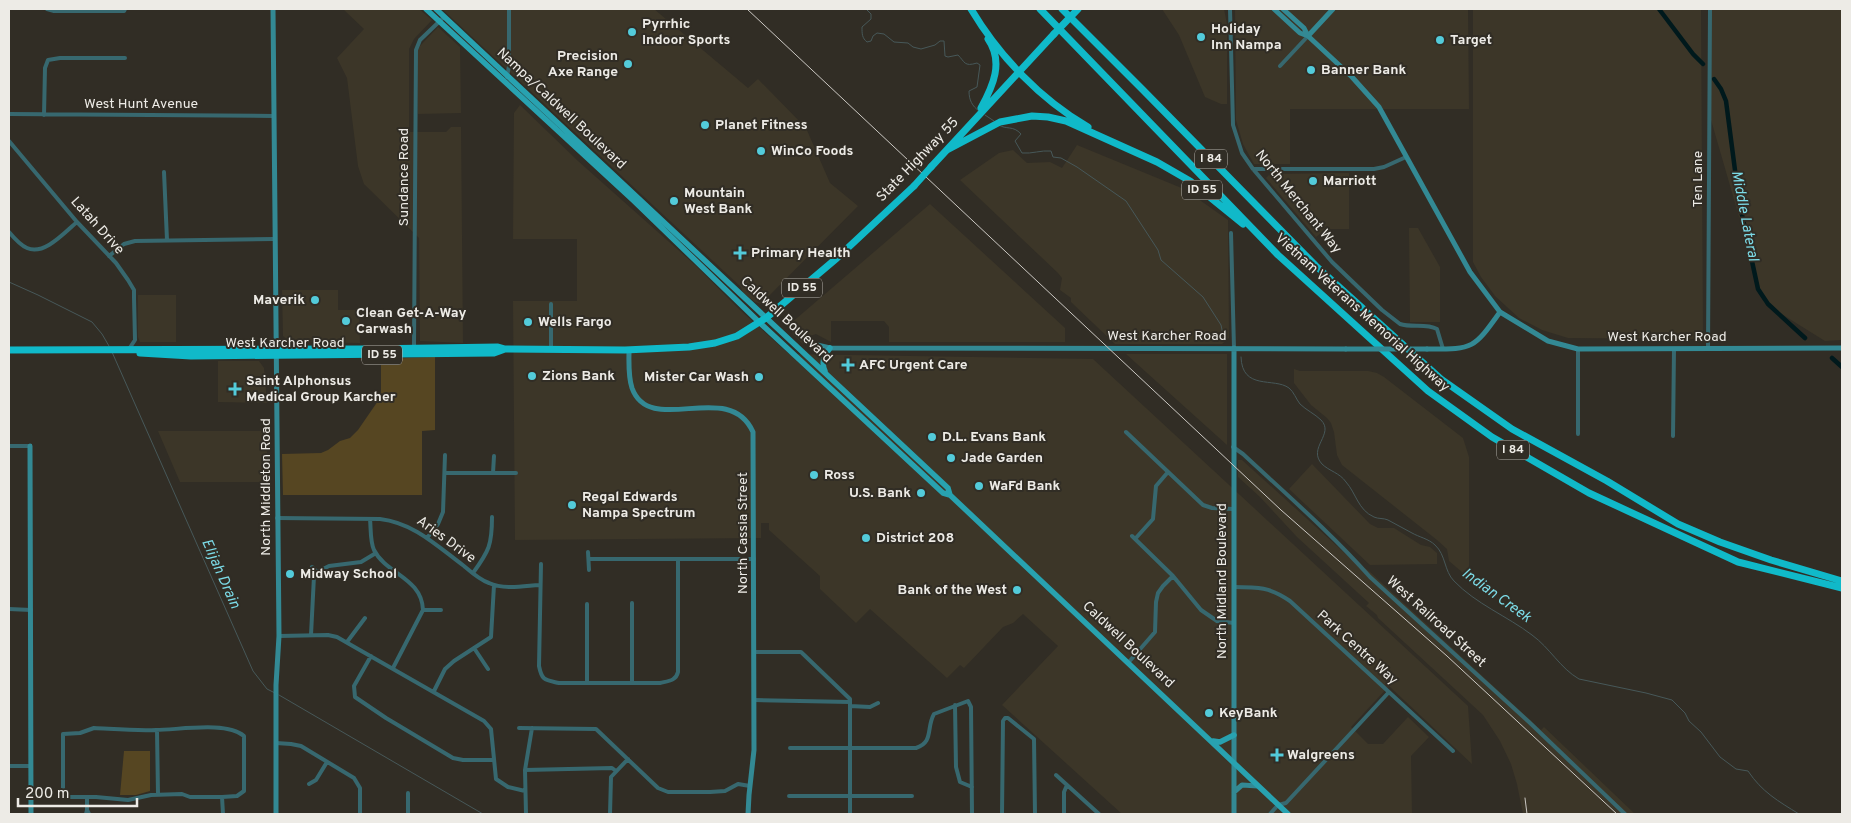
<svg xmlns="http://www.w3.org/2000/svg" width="1851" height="823" viewBox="0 0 1851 823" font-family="Overpass,sans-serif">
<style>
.built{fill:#3c3628}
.green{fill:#564622}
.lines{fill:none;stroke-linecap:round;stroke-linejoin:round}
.stream{stroke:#475859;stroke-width:1}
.canal{stroke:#00191c;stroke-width:4.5}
.street{stroke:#37686f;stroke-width:4}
.secondary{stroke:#338994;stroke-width:5}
.primary{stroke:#28a2b0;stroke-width:5.5}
.highway{stroke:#10b9c9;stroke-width:7}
.rail{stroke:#cbc8c3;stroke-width:1}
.secondary-bridge{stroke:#338994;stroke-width:5}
.highway-bridge{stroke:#10b9c9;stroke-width:7}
.poi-dot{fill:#53cbda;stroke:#312d25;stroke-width:2}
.labels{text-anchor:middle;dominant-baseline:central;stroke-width:4;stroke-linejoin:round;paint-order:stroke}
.shield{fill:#312d25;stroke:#b5b2ac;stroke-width:1}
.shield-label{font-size:12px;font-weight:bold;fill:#edebe6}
.poi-label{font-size:14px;font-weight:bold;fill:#edebe6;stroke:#312d25;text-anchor:start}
.street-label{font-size:14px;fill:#edebe6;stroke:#312d25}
.water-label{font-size:15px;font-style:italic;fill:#7cdbe7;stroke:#312d25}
</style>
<rect width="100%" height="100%" fill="#312d25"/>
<!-- built -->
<path class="built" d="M343 9H419L432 20 414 39 409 49V132H446L451 127H461L463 343 420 341 419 238 364 184 358 166 347 78 337 58 364 29Z
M442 9H654L748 88 758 79 806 128 830 183 858 206 761 304 755 302 743 293 741 287Z
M1162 9H1224L1227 24V104H1221L1205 97 1179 35Z
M1235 9H1468L1469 109H1290V164H1254L1243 144 1236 120Z
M1473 9H1701L1703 339 1568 338 1542 330 1519 318 1495 296 1481 277 1473 262Z
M1710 9H1842V340L1825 341 1764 303 1709 113Z
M438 27 460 47 461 113 418 114V50L420 46Z
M520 105 578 161 695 265 740 310 789 354 1093 359 1468 706 1472 764 1389 686 1351 727 1368 744H1383L1408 717 1429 737 1411 756 1412 814H1122L1002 705 1058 646 1023 614 1013 623 1003 627 964 668 960 665 947 678 870 609 856 623 820 589V576L769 530V523H761V538L515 540 513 301H577V239H513L514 113Z
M1077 145 1184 189 1228 220 1229 338 1222 344H1115L1071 302V298L1060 290 1062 278 1058 273 960 180 999 153 1013 150 1027 163 1050 162 1062 168Z
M1349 173V229H1327L1316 237 1266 178 1270 174Z
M930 204 1065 328V342H889V327L884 321H831V342L816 334 810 336 803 344 793 335 790 324Z
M1409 228H1418L1440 267V322H1410Z
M282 290H338V310H359L360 343 290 342 283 336Z
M138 295H176V342H140L138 337Z
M1126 354H1227V445Z
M218 361H259L264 368 267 403 218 402Z
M1294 369 1300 371H1368L1377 373 1384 377 1463 438 1469 457V578L1449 561 1447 549 1437 540 1342 465 1337 455 1334 432 1331 423 1327 418 1311 405 1294 383Z
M158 431H267V482H180Z
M1238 460H1242L1348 556 1369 571 1541 730 1544 727 1635 814H1523L1517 784 1511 764 1500 741 1483 715 1378 618 1377 615 1366 606 1369 603 1297 537 1260 497 1238 477Z
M1312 464 1370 524 1378 528H1394L1421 545 1430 547 1437 553V564L1370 565 1289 489Z"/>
<!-- green -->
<path class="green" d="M435 357V430L422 431V495H283L282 454 321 453 328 450 340 441 350 438 358 430 380 398 381 391V359Z
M124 751H150V791L136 795H120Z"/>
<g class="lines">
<!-- stream -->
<path class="stream" d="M866 9 871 14V19L862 27C862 34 862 38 867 42L871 41 873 36 877 33 884 34 894 42 908 43 913 47 921 49 935 45 940 41H944L945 56 948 57 958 55C965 62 964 67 977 63L980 65 977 87 969 91C969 100 972 106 979 111
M985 115 994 121
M999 125C1006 130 1013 125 1021 134L1015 141 1022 153C1032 154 1041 150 1051 151L1053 157 1061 158 1077 167 1126 201 1158 250 1161 260 1203 297 1221 325 1224 339
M9 282 38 295 92 322 102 334 109 346
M112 352 253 671 267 689 275 693
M1241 357C1242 391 1274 377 1289 388 1294 392 1296 399 1300 404 1306 410 1315 414 1321 420 1335 434 1307 448 1322 464 1329 471 1340 473 1346 482 1356 493 1358 510 1374 517 1378 519 1384 518 1388 520 1396 524 1404 529 1412 533 1419 537 1429 539 1435 545 1446 555 1444 571 1454 581 1476 604 1507 616 1532 635 1550 648 1560 668 1579 679L1646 693 1672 700 1685 713 1689 721 1701 732 1720 757 1736 769 1748 771C1762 792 1778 801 1799 814
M279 695 483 814"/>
<!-- canal -->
<path class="canal" d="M1659 9 1693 54 1703 64
M1714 79 1721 89 1726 101 1739 201 1758 289 1768 304 1805 338
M1832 358 1842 367"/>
<!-- street -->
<path class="street" d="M47 9 54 11H124L125 9
M1230 9 1233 125 1242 153 1253 169 1332 262 1382 310 1400 324C1412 328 1426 323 1437 329L1443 349
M1280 66 1308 36
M507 77 509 66V9
M9 114 274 116
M44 115 45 68 48 60 60 58H125
M9 141 77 222 116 263 128 280 134 290V298L135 340 129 349
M1253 169H1374L1384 167 1406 157
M164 172 167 240
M9 232C14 238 20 245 27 248 44 256 65 232 77 222
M1231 233 1234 348
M109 256 124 244 135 241 274 239
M551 304V349
M414 348 416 50 420 40 444 17
M1578 349V434
M1708 349 1710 9
M1126 432 1203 505 1212 508 1233 509
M1673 436 1674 349
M9 446H30
M1233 447 1243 454C1286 494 1331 533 1370 577L1529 722 1625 814
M445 473H516
M493 473 494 456
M277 518 380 519C414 523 437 546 464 566 471 572 480 580 489 583 504 590 524 586 539 585
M370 519C371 529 370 541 374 550 386 574 422 578 423 610L393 668
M1132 536 1173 576 1201 610 1217 621 1234 623
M427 538 438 524 443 512 445 455
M1135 539 1153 519 1156 486 1168 472
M588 552 589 570
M589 559H754
M541 564 539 666C542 681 545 680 559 683H660C668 681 676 681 678 672V559
M312 567 317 572 329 566 361 562 376 553
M473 573C489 551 492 545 492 517
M1234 587C1258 587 1270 587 1290 601L1453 751
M632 603V683
M587 604V683
M9 609 31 610
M423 610H441
M311 635 314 576 317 572
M279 636 328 635 337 637 484 721 491 729 496 779 508 787 525 791
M347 642 365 618
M474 648 488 669
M754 652H801L850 699V814
M371 656 354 686 355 697 386 718 453 758 463 760H494
M1128 663 1155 632 1156 602 1158 593 1163 586 1173 576
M434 691 445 669 454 661 491 637 494 585
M754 700 850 702
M955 705 956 767 960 782 972 787
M850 706 870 707 878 703
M94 728C114 729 136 731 156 730 178 730 227 721 244 736V791L237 796 222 797H190L182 794 151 795 128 800 96 797H63V734L80 733Z
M519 728 596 729 658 788 668 792H710L725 791 738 784 750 786
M157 730 158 794
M276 743 291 744 301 746 354 778 360 788V814
M790 748H916C934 742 926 728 934 714L968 701 971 707 972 814
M9 766H31
M525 770 612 768 616 771
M1056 775 1099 814
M309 784 316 780 327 762
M408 793V814
M789 796H912
M87 797V810
M222 797 223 814
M86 814 87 810 89 814
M526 814 525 770 532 728
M610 814 611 777 628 759
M1002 814 1003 721 1005 718H1008L1034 739 1035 814
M1064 814V792L1067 785
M1270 814 1278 805 1286 803 1389 692"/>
<!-- secondary -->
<path class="secondary" d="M273 9 279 636 276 685V814
M1274 9 1300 33 1308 36
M1283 9 1304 28 1308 36 1352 77 1379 107 1470 272 1500 312 1548 341 1578 349 1842 348
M1308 36 1333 9
M817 345 830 348 1346 349
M1427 349C1473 349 1473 350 1500 312
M629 350C629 362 628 376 632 388 650 438 729 378 753 432L754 750 749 795 748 814
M30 446 31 814
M1234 792 1242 785 1258 786
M1234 814V348"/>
<!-- primary -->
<path class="primary" d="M426 9 634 201 760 323 943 493 950 495
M436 9 948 488 950 495 1288 814
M825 371C821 362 824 356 830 348
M1213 741 1220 742 1234 735"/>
<!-- highway -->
<path class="highway" d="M971 9C999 56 1040 99 1088 127
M1040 9 1278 255 1428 391 1492 437 1589 493 1738 562 1842 588
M1062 9 1143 90 1316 266 1441 379 1512 429 1607 481 1678 524 1720 542 1771 560 1842 581
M981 108C993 86 1004 62 988 39
M947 150 1000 122 1032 116 1048 117 1066 121 1157 162 1190 181 1243 224
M931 167 1054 34
M9 350 366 349 498 347 505 349 625 350 689 347 715 343 737 336 766 318 837 258 914 186
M140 353 191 356 494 353 505 349"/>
<!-- rail -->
<path class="rail" d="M747 9 1281 510 1447 656 1617 814
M1525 798 1527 814"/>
<!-- secondary-bridge -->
<path class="secondary-bridge" d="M1346 349H1427"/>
<!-- highway-bridge -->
<path class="highway-bridge" d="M1054 34 1078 9
M914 186 931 167"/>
</g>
<!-- markers -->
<g class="poi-dot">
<circle cx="632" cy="32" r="5"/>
<circle cx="1201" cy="37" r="5"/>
<circle cx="1440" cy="40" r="5"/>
<circle cx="628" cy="64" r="5"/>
<circle cx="1311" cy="70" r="5"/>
<circle cx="705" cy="125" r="5"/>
<circle cx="761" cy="151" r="5"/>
<circle cx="1313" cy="181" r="5"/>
<circle cx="674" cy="201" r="5"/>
<path d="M737.5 245.5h5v5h5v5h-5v5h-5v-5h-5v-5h5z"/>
<circle cx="315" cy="300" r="5"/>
<circle cx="346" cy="321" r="5"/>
<circle cx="528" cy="322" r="5"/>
<path d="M845.5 357.5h5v5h5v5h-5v5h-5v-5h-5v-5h5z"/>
<circle cx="532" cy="376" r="5"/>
<circle cx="759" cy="377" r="5"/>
<path d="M232.5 381.5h5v5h5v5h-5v5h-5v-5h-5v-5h5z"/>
<circle cx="932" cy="437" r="5"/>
<circle cx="951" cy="458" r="5"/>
<circle cx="814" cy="475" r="5"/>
<circle cx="979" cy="486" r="5"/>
<circle cx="921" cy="493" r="5"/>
<circle cx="572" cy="505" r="5"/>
<circle cx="866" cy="538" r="5"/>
<circle cx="290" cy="574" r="5"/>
<circle cx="1017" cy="590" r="5"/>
<circle cx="1209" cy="713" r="5"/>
<path d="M1274.5 747.5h5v5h5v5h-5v5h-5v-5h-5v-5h5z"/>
</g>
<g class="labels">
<!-- shield labels -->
<g class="shield">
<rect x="1195" y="149.5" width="32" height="19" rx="4"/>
<rect x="1182" y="180.5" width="40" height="19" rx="4"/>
<rect x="782" y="278.5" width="40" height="19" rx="4"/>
<rect x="362" y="345.5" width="40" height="19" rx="4"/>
<rect x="1497" y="440.5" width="32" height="19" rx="4"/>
</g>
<g class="shield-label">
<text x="1211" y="159">I 84</text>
<text x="1202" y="190">ID 55</text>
<text x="802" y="288">ID 55</text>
<text x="382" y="355">ID 55</text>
<text x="1513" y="450">I 84</text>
</g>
<!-- poi labels -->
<g class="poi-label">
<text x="642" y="24">Pyrrhic<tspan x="642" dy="16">Indoor Sports</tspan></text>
<text x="1211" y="29">Holiday<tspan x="1211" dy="16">Inn Nampa</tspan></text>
<text x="1450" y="40">Target</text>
<text x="618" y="56" text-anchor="end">Precision<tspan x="618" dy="16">Axe Range</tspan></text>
<text x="1321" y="70">Banner Bank</text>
<text x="715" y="125">Planet Fitness</text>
<text x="771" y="151">WinCo Foods</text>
<text x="1323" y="181">Marriott</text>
<text x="684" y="193">Mountain<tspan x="684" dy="16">West Bank</tspan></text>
<text x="751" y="253">Primary Health</text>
<text x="305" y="300" text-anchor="end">Maverik</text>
<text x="356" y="313">Clean Get-A-Way<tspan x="356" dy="16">Carwash</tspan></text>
<text x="538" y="322">Wells Fargo</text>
<text x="859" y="365">AFC Urgent Care</text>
<text x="542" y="376">Zions Bank</text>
<text x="749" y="377" text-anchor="end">Mister Car Wash</text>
<text x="246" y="381">Saint Alphonsus<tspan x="246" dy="16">Medical Group Karcher</tspan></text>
<text x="942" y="437">D.L. Evans Bank</text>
<text x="961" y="458">Jade Garden</text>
<text x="824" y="475">Ross</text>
<text x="989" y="486">WaFd Bank</text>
<text x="911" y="493" text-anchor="end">U.S. Bank</text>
<text x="582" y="497">Regal Edwards<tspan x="582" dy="16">Nampa Spectrum</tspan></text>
<text x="876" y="538">District 208</text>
<text x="300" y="574">Midway School</text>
<text x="1007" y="590" text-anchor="end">Bank of the West</text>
<text x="1219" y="713">KeyBank</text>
<text x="1287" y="755">Walgreens</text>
</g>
<!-- street labels -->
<g class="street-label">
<text x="141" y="104">West Hunt Avenue</text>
<text transform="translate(561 109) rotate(43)">Nampa/Caldwell Boulevard</text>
<text transform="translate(918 160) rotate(-46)">State Highway 55</text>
<text transform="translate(404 177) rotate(-90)">Sundance Road</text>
<text transform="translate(1698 179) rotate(-90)">Ten Lane</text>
<text transform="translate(1298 202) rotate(51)">North Merchant Way</text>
<text transform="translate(97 226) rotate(48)">Latah Drive</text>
<text transform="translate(1362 313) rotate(42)">Vietnam Veterans Memorial Highway</text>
<text transform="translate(786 320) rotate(43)">Caldwell Boulevard</text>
<text x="1167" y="336">West Karcher Road</text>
<text x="1667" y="337">West Karcher Road</text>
<text x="285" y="343">West Karcher Road</text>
<text transform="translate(266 487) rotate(-90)">North Middleton Road</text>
<text transform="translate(743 533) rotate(-90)">North Cassia Street</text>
<text transform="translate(446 540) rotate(36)">Aries Drive</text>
<text transform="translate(1222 581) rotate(-90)">North Midland Boulevard</text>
<text transform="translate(1436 622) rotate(42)">West Railroad Street</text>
<text transform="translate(1128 645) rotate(43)">Caldwell Boulevard</text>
<text transform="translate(1357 648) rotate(42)">Park Centre Way</text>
</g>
<!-- water labels -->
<g class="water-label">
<text transform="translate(1744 216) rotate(79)">Middle Lateral</text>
<text transform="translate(220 574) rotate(66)">Elijah Drain</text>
<text transform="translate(1496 596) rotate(36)">Indian Creek</text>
</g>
</g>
<!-- border -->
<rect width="1851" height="823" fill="none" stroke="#edebe6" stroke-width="20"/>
<!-- scale -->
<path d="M18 798v8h119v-8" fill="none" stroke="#edebe6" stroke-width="2.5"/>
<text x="25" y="798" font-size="15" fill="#edebe6" stroke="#312d25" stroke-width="4" paint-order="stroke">200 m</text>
</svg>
